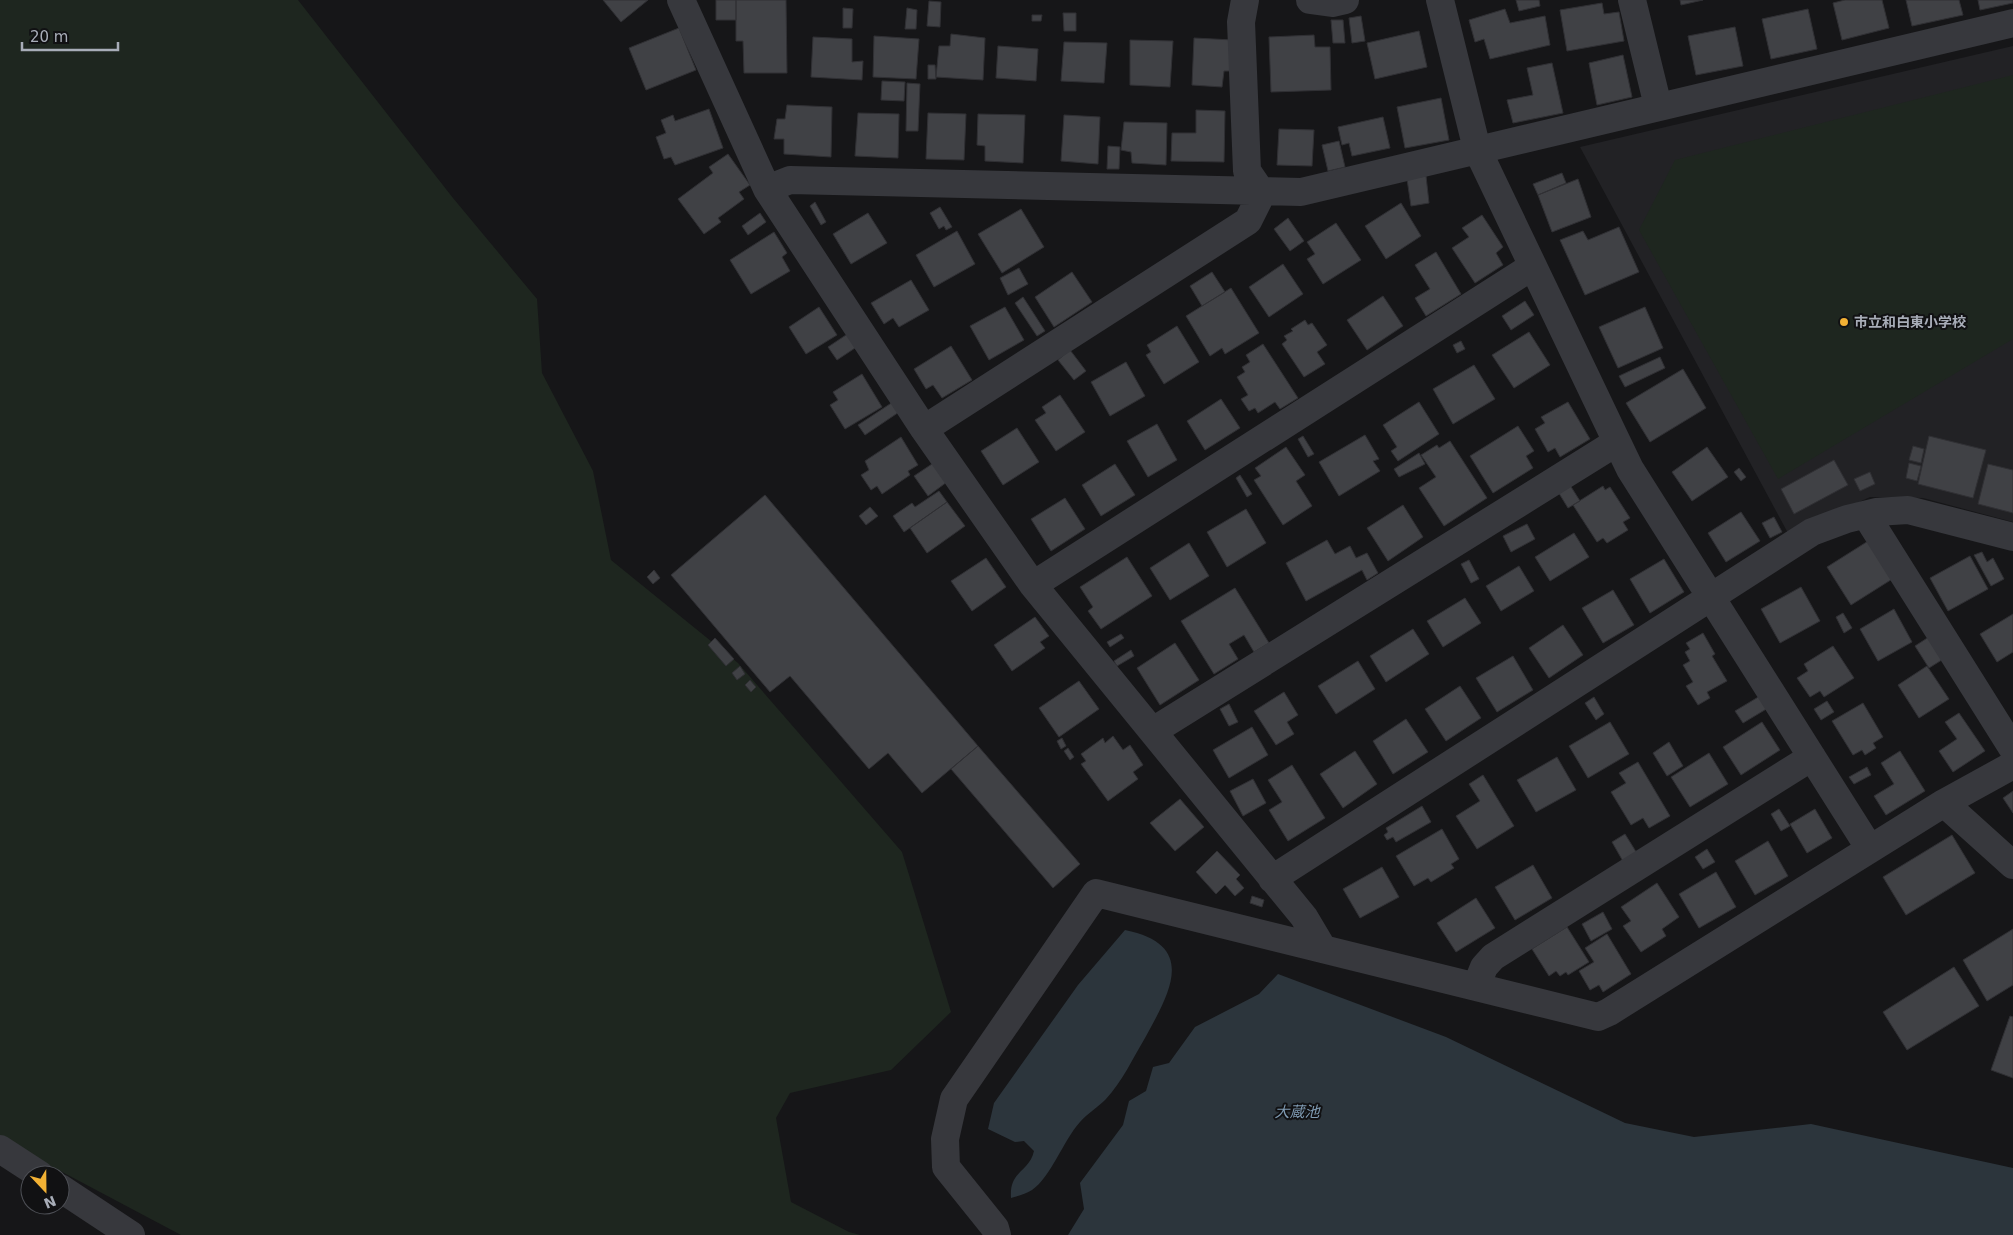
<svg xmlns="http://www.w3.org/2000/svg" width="2013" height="1235" font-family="'DejaVu Sans','Noto Sans JP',sans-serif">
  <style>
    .built { fill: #222225 }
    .green { fill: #1e261f }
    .water { fill: #2c353c }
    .building { fill: #404145; stroke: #303034 }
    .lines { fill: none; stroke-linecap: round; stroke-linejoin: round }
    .minor { stroke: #37383d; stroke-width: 28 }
    .poi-dot { fill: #f2b134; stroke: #111113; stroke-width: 2 }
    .labels { text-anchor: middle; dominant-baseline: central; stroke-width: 4; stroke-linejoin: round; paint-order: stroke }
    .poi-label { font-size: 14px; font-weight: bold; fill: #a8adb8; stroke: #111113; text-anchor: start }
    .water-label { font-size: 15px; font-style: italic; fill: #7f9bb3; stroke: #111113 }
  </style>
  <rect width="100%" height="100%" fill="#161618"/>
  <!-- built -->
  <path class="built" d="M2013 46V522L1923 498 1870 497 1789 535 1580 147Z"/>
  <!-- green -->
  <path class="green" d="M0 0H298L453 198 537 299 542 373 593 471 611 560 738 663 902 852 951 1012 891 1070 790 1093 776 1118 791 1202 849 1232 860 1235H181L0 1139Z
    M2013 75V339L1778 479 1639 230 1675 160Z"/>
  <!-- water -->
  <path class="water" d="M1125 930C1199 945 1169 994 1145 1038 1133 1058 1122 1082 1106 1099 1098 1107 1088 1113 1080 1122 1063 1141 1051 1177 1032 1190 1026 1194 1018 1196 1011 1198 1009 1170 1029 1173 1034 1151L1024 1141 1015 1142 988 1129 994 1103 1078 985Z
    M1278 974 1446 1037 1625 1123 1694 1137 1811 1124 2013 1168V1235H1068L1084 1209 1080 1183 1123 1125 1129 1101 1146 1091 1153 1067 1169 1063 1195 1027 1259 994Z"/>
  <!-- building -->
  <path class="building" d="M603 0H648L621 22Z
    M716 0H736V20H716Z
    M736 0H786L787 73H744L743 41H736Z
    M1516 0H1539L1540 6 1519 11Z
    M1680 0H1703L1681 5Z
    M1845 0H1882L1889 28 1842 40 1833 3Z
    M1906 0H1959L1963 15 1912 26Z
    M1978 0H2013V3L1980 10Z
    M929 1 941 2 940 27 927 26Z
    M1602 3 1604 14 1619 12 1624 41 1567 51 1560 10Z
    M843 8 853 9 852 28H843Z
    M907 8 917 10 916 29H905Z
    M1505 9 1510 23 1545 16 1550 45 1490 59 1484 39 1475 42 1469 20Z
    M1808 9 1817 49 1771 59 1762 19Z
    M1063 13H1076V31H1064Z
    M1032 15H1042L1041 21H1032Z
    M1361 16 1365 41 1352 43 1349 18Z
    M1331 20H1343L1345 43H1333Z
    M1735 27 1743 66 1696 75 1688 36Z
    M679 28 696 70 646 90 629 48Z
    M1419 31 1427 67 1375 79 1367 43Z
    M951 34 985 38 983 80 936 77 939 46H950Z
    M1314 35 1315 47H1330L1331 90 1271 92 1269 37Z
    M874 36 919 39 916 79 873 77Z
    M813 37 852 39V62L863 61 862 80 811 77Z
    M1194 38 1233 40 1232 71H1224L1222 87 1192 85Z
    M1130 40 1173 41 1170 87 1130 85Z
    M1064 42 1107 43 1104 83 1061 81Z
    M998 46 1038 49 1036 81 996 78Z
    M1623 55 1632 97 1597 105 1589 63Z
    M1552 63 1563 113 1513 123 1507 100 1533 95 1527 68Z
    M928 65H935L936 79H928Z
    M882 81 905 82 904 101 881 100Z
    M907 83 920 84 918 131H906Z
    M1441 98 1449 140 1405 148 1397 107Z
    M787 105 832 107 831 157 784 154V139H774L777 119H785Z
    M709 109 723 148 675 165 671 157 664 159 656 137 666 133 661 120 673 115 675 121Z
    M1196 110 1225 111 1224 162 1171 161 1172 133H1196Z
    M858 113 899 114 898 158 855 156Z
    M928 113 966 114 964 160 926 159Z
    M978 114 1025 115 1023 163 985 161V146L977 145Z
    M1064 115 1100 117 1098 164 1061 161Z
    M1383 117 1390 148 1352 156 1349 143 1342 145 1338 127Z
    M1124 122 1167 123 1166 165 1132 163 1131 152 1121 150Z
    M1279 129 1314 130 1312 166 1277 165Z
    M1339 141 1345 167 1328 171 1322 145Z
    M1108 146 1120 147 1119 169H1107Z
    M728 154 750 185 739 192 744 199 718 218 721 222 704 234 678 199 713 173 709 167Z
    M1562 173 1566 183 1538 195 1533 184Z
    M1426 176 1429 203 1411 206 1407 179Z
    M1578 179 1591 217 1552 232 1538 195Z
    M815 202 826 222 821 225 810 206Z
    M1401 203 1421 236 1386 259 1365 226Z
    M940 207 952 227 946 230 944 226 939 229 930 213Z
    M1021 209 1044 247 1002 273 978 234Z
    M760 213 766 222 748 235 742 226Z
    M868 213 887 243 851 264 833 234Z
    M1482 215 1503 247 1496 253 1503 265 1475 283 1452 248 1469 237 1462 228Z
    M1288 218 1304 241 1290 251 1274 229Z
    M1336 223 1361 260 1323 284 1307 259 1315 254 1307 242Z
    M1619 227 1639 272 1585 295 1560 240 1583 231 1588 240Z
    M957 231 975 264 934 287 916 255Z
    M774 232 787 253 782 257 790 271 751 294 730 260Z
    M1436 252 1461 294 1426 316 1415 298 1430 289 1415 265Z
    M1283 264 1303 294 1269 317 1249 287Z
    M1019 268 1028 284 1008 295 1000 278Z
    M1072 272 1092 302 1054 327 1035 297Z
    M1212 272 1225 292 1202 306 1190 286Z
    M911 280 929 310 899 327 893 318 884 324 871 303Z
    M1231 288 1259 333 1225 354 1222 348 1210 356 1186 316Z
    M1383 296 1403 326 1367 350 1347 320Z
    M1023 297 1045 331 1037 336 1015 303Z
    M1525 301 1534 315 1511 330 1502 316Z
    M819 307 837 335 806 354 789 327Z
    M1005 307 1024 340 989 360 970 326Z
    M1645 307 1663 348 1618 368 1599 327Z
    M1305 320 1308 325 1312 323 1327 345 1317 352 1325 364 1304 377 1282 344 1287 340 1284 336 1293 331 1291 329Z
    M1177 326 1199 362 1164 384 1146 355 1151 352 1147 345Z
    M1529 332 1550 365 1514 388 1492 355Z
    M849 333 858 346 837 360 828 347Z
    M1461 341 1465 349 1457 353 1453 345Z
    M1263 344 1298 398 1280 409 1275 402 1258 413 1255 408 1249 411 1241 399 1248 395 1237 377 1245 372 1242 367 1250 362 1246 355Z
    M951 346 972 380 942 398 933 385 926 389 914 369Z
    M1070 350 1086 371 1074 380 1058 360Z
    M1660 357 1665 368 1625 387 1619 376Z
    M1126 362 1145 396 1110 416 1091 382Z
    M1474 365 1495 399 1453 424 1433 389Z
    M1683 369 1706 408 1650 442 1626 403Z
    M862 374 882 407 845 429 830 405 838 400 833 392Z
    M1060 395 1085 432 1056 451 1035 420 1046 413 1042 407Z
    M1221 399 1240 428 1205 450 1187 421Z
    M896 400 902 410 865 435 858 425Z
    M1419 402 1439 434 1398 461 1391 451 1397 447 1383 425Z
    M1568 402 1590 439 1560 457 1555 448 1548 452 1535 429 1545 423 1541 417Z
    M1157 424 1177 460 1148 477 1127 441Z
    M1518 426 1534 451 1526 456 1533 468 1493 493 1470 456Z
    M1017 428 1039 462 1003 485 981 451Z
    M1365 435 1379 459 1373 461 1380 471 1339 496 1319 462Z
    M1303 436 1314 454 1308 457 1298 439Z
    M1929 436 1986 450 1973 498 1918 484Z
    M901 437 918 465 908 471 910 475 882 494 877 486 871 490 861 475 869 470 865 461Z
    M1450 441 1487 498 1444 526 1419 488 1436 477 1421 455 1437 445 1439 448Z
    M1913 446 1924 449 1921 463 1909 460Z
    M1286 447 1305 475 1296 481 1312 506 1283 525 1254 480 1261 476 1255 468Z
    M1707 447 1728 477 1692 501 1672 472Z
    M1419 453 1425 464 1399 477 1394 469Z
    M938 460 951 479 928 496 914 476Z
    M1834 460 1848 485 1794 514 1781 489Z
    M1909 463 1921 466 1917 481 1906 478Z
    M1115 464 1135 495 1101 516 1082 485Z
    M1988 464 2013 470V513L1978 504Z
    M1739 468 1746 477 1741 481 1734 472Z
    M1870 472 1875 484 1860 491 1854 479Z
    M1240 475 1252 494 1247 497 1236 478Z
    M1568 482 1580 501 1568 508 1557 490Z
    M1603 486 1605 490 1610 487 1630 518 1623 522 1628 530 1607 543 1603 538 1597 542 1573 505Z
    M939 491 947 502 904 532 893 516 912 503 915 507Z
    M765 495 978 746 922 793 888 753 869 769 790 676 770 692 671 575Z
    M1065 498 1085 529 1051 551 1031 519Z
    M947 502 965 526 927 553 910 528Z
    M1403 505 1423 537 1388 561 1367 528Z
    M870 507 878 516 866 525 859 516Z
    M1246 509 1266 543 1227 567 1207 532Z
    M1741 512 1760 541 1726 562 1708 533Z
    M1774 517 1782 532 1770 538 1762 523Z
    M1527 524 1535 539 1511 552 1503 536Z
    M1574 533 1589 557 1550 581 1535 557Z
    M1873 538 1897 576 1851 605 1827 567Z
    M1327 540 1335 554 1350 546 1356 558 1367 553 1378 573 1367 580 1362 570 1306 601 1286 563Z
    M1189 543 1209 576 1170 600 1150 568Z
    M1982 552 1987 562 1993 558 2004 579 1991 586 1974 555Z
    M1970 556 1988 589 1948 611 1930 578Z
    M1127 557 1152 596 1101 629 1088 611 1093 607 1080 587Z
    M986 558 1006 587 972 611 951 581Z
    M1664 559 1684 592 1650 613 1630 579Z
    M1469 560 1479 579 1471 583 1461 564Z
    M1519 566 1534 591 1501 611 1486 586Z
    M654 570 660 578 653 584 647 577Z
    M1801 587 1820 621 1780 643 1761 609Z
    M1235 588 1269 643 1254 652 1244 635 1229 644 1238 659 1214 674 1181 621Z
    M1613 590 1634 625 1603 643 1582 608Z
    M1465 598 1481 623 1443 647 1427 621Z
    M1894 609 1912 642 1878 661 1860 629Z
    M1843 613 1852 628 1844 633 1836 617Z
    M2013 614V652L1997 662 1980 634Z
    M1035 617 1049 636 1040 642 1045 648 1012 671 994 645Z
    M1563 625 1583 655 1549 678 1529 648Z
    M1413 629 1429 654 1386 682 1370 656Z
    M1703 633 1715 654 1712 656 1727 681 1707 692 1710 698 1698 705 1686 686 1693 682 1683 665 1690 661 1685 652 1690 649 1686 643Z
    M1935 633 1948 656 1929 668 1915 646Z
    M1121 634 1124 638 1110 647 1107 642Z
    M715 638 734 659 726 666 708 645Z
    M1175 643 1199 680 1160 705 1137 668Z
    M1833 646 1854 678 1824 697 1820 691 1810 697 1797 678 1808 671 1804 664Z
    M1131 650 1134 656 1117 666 1114 661Z
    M1513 656 1533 690 1497 712 1476 678Z
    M1358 661 1375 689 1336 714 1318 686Z
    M740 666 745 674 737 680 732 673Z
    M1927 666 1949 699 1919 718 1898 685Z
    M750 680 756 687 751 692 745 685Z
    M1079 681 1099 709 1059 737 1039 708Z
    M1460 686 1481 718 1446 741 1425 709Z
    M1284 692 1298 715 1287 722 1294 734 1276 745 1254 711Z
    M1760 696 1768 708 1743 723 1735 711Z
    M1594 697 1604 714 1596 720 1585 703Z
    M1827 701 1834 712 1821 720 1814 709Z
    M1863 703 1883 737 1873 743 1876 748 1865 755 1862 750 1853 755 1832 721Z
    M1229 704 1238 722 1229 726 1220 709Z
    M1959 713 1985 751 1953 772 1939 751 1957 739 1945 722Z
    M1406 719 1428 752 1393 774 1373 741Z
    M1610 722 1629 754 1588 778 1569 746Z
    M1762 722 1780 750 1741 775 1723 747Z
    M1252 727 1268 755 1229 778 1213 750Z
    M1113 736 1123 750 1130 745 1143 765 1133 772 1138 779 1108 801 1081 764 1086 761 1081 754 1103 738 1105 743Z
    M1062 738 1066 746 1061 749 1057 741Z
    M1669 742 1683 766 1667 776 1653 753Z
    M978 746 1080 864 1053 888 951 769Z
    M1068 748 1074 757 1070 760 1064 751Z
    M1355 751 1377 784 1343 808 1320 774Z
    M1900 751 1925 791 1886 815 1874 796 1894 784 1881 763Z
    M1709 753 1728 784 1690 807 1671 777Z
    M1557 757 1576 790 1536 812 1517 780Z
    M1638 762 1670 816 1649 828 1643 818 1631 825 1611 792 1626 783 1619 773Z
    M1292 765 1325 818 1288 841 1269 810 1282 802 1268 780Z
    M1867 767 1871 775 1854 784 1849 777Z
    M1483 775 1514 826 1477 849 1456 816 1480 801 1469 784Z
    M1253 779 1266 803 1243 816 1230 791Z
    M2013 791V813L2003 798Z
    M1180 799 1204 827 1175 851 1150 823Z
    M1422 806 1431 822 1396 842 1393 837 1387 840 1384 835 1388 832 1386 828Z
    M1779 809 1790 826 1781 831 1771 814Z
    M1815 809 1832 838 1807 853 1790 824Z
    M1442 829 1459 859 1451 864 1454 868 1431 882 1428 878 1414 886 1396 856Z
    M1625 834 1638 855 1624 863 1612 842Z
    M1952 835 1975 873 1906 915 1883 877Z
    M1768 841 1788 876 1755 895 1735 861Z
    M1707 849 1715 862 1703 869 1695 857Z
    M1217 851 1240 875 1236 879 1244 888 1235 896 1225 885 1216 894 1196 872Z
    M1533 865 1552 898 1515 920 1495 887Z
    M1382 867 1399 897 1360 918 1343 889Z
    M1716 872 1736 907 1699 928 1679 894Z
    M1657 883 1679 917 1662 929 1666 936 1641 952 1623 926 1631 921 1621 907Z
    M1252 896 1264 900 1262 907 1250 903Z
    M1476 898 1495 928 1456 952 1437 923Z
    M1603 912 1612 929 1591 941 1582 924Z
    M1567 927 1589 962 1568 975 1566 972 1560 976 1556 971 1549 976 1532 949Z
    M2013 929V985L1987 1001 1963 960Z
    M1607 934 1631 974 1603 992 1599 985 1590 990 1579 971 1594 962 1585 948Z
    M1954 967 1979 1006 1907 1050 1883 1012Z
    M2010 1016 2013 1017V1078L1991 1070Z"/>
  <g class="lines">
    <!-- minor -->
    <path class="minor" d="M681 0 767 189 924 429 1033 585 1304 917 1323 949
      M1310 0 1332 3 1345 0
      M1440 0 1477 149 1617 442 1630 469 1870 849
      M1632 0 1658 106
      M767 189 790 180 1301 192 2013 23
      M924 429 1248 221 1262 193 1247 171 1241 22 1245 0
      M1866 515 2013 749
      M1033 585 1533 266
      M1153 731 1617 442
      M1944 803 2013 865
      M1272 879 1812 532 1847 519 1876 512 1908 510 2013 537
      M1476 987 1484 967 1493 957 1812 757
      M0 1149 40 1175
      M60 1188 131 1235
      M997 1235 995 1228 946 1167 945 1139 954 1099 1096 893 1598 1017 1609 1012 1944 803 2013 765"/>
  </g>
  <!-- markers -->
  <circle class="poi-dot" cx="1844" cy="322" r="5"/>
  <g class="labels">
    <!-- poi labels -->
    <g class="poi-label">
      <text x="1854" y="322">市立和白東小学校</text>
    </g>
    <!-- water labels -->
    <g class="water-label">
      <text x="1297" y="1112">大蔵池</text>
    </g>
  </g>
  <!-- north arrow -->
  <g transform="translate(45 1190) rotate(158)"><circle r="24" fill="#111113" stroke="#4d4f55"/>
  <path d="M0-4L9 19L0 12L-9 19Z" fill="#f2b134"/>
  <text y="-8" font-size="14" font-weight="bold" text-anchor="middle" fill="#a8adb8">N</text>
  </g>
  <!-- scale -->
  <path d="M22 42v8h96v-8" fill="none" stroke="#a8adb8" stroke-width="2.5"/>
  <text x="30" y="42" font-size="15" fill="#a8adb8" stroke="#111113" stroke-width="4" paint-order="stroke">20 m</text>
</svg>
